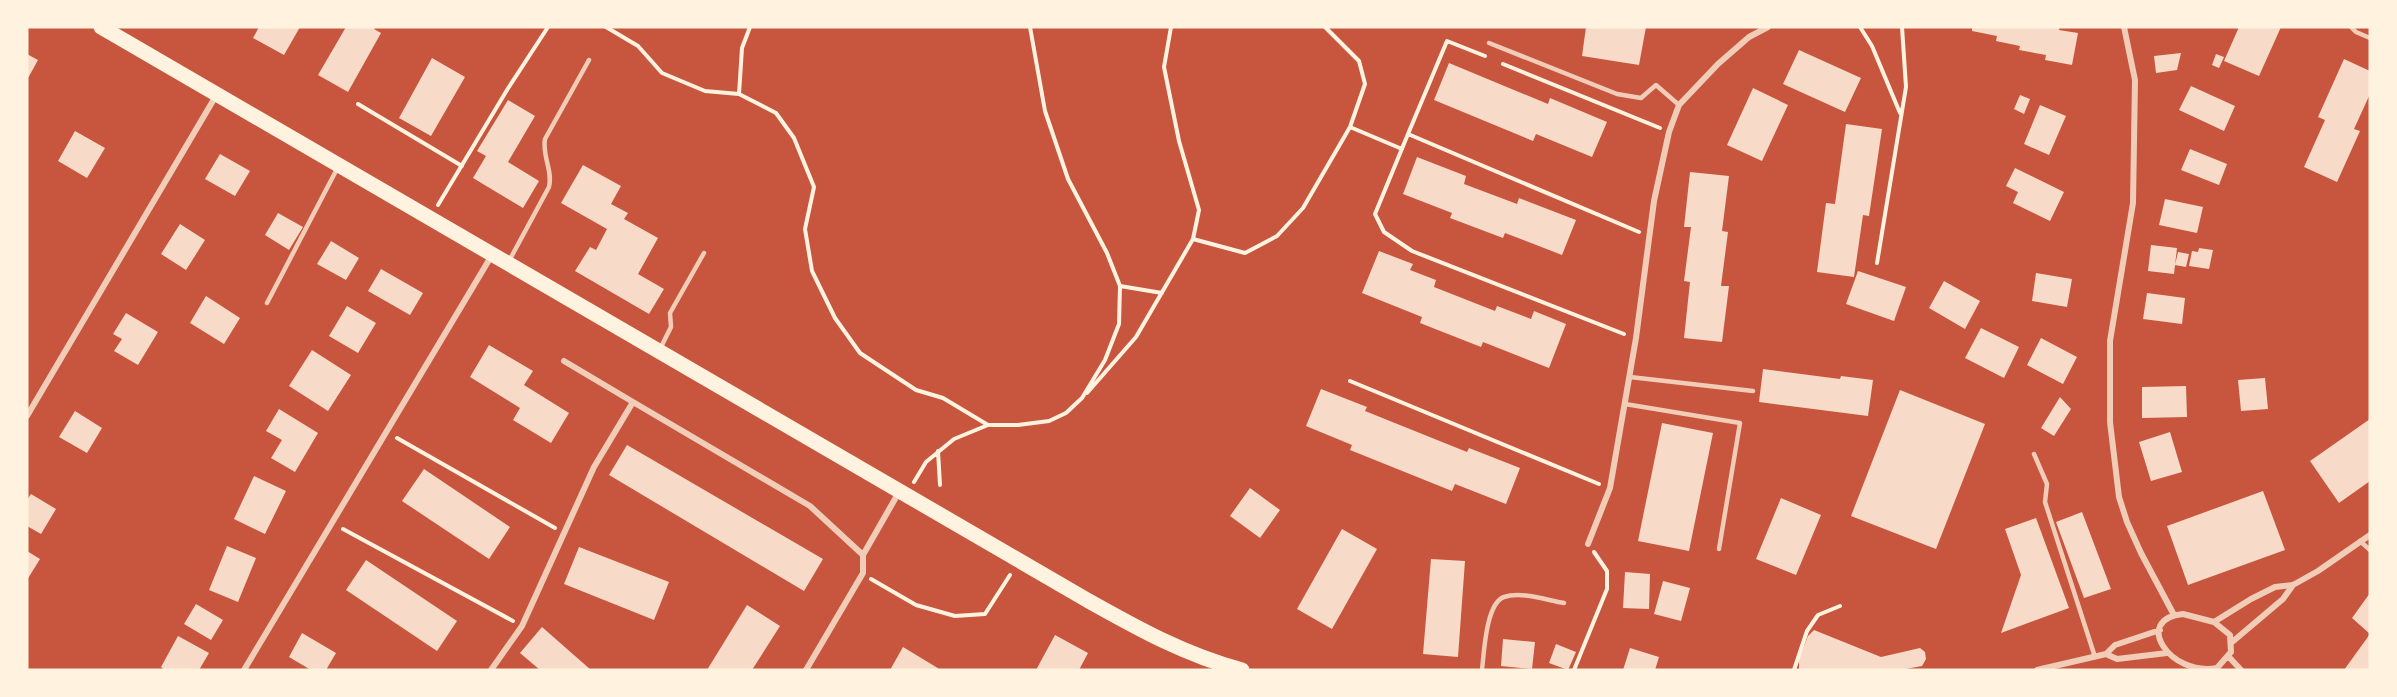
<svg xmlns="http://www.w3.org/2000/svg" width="2397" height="697" font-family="'PT Sans Narrow',sans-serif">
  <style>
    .building { fill: #f7dbc8 }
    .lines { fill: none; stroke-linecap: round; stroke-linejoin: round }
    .path { stroke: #fff3e0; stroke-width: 4 }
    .service { stroke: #f1ccb7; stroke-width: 4.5 }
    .minor { stroke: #f1ccb7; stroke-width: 6 }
    .primary { stroke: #fff3e0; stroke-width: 15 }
  </style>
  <rect width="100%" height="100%" fill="#c8553d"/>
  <!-- building -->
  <path class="building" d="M259 27H300L284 55 253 38Z
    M346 27H375L374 29 381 33 348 92 318 75Z
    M1586 27H1646L1639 65 1582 56Z
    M1972 27H2060L2059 30 2078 33 2072 65 2045 60 2046 55 2019 50 2020 46 1996 41 1997 36 1972 31Z
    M2239 27H2281L2259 76 2224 61Z
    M1799 50 1861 78 1845 112 1783 84Z
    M2181 53 2177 70 2156 73 2154 56Z
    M27 54 38 60 27 80Z
    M2216 54 2224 57 2219 68 2212 65Z
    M432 58 465 77 431 136 399 118Z
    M2344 59 2370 71V94L2354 129 2360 131 2337 182 2304 167 2325 120 2318 117Z
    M1449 63 1548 104 1550 98 1607 122 1592 157 1536 134 1533 141 1434 100Z
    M2191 86 2235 106 2224 131 2179 110Z
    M1753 88 1788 105 1762 161 1727 145Z
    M2020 95 2030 99 2024 114 2014 109Z
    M508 100 535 116 508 162 539 181 523 208 473 178 486 156 477 151Z
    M2040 105 2066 116 2049 155 2024 144Z
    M1846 124 1882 129 1869 216 1863 215 1854 277 1817 272 1826 203 1835 204Z
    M75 131 105 148 87 178 58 161Z
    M2190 149 2227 164 2219 185 2181 170Z
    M220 154 250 171 235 196 205 179Z
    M1417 157 1466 176 1464 184 1517 204 1519 198 1576 220 1562 255 1505 233 1503 238 1450 218 1452 213 1403 194Z
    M583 165 621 186 611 204 628 213 624 219 658 238 638 274 664 289 649 314 575 271 590 247 596 250 607 229 561 203Z
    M2015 168 2064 192 2050 221 2013 203 2018 192 2006 186Z
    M1690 172 1729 176 1722 231 1728 232 1721 286H1729L1722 342 1684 338 1690 282 1684 281 1691 227H1684Z
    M2165 199 2203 207 2197 233 2159 225Z
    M278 213 303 227 289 250 265 235Z
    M180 224 205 240 186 270 161 254Z
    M331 241 359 258 346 280 317 264Z
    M2151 245 2177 248 2174 274 2148 271Z
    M2199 248 2213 250 2209 269 2189 266 2192 251 2198 252Z
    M1379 251 1413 264 1410 270 1436 280 1434 287 1495 311 1497 306 1531 319 1534 311 1566 324 1549 368 1483 342 1481 347 1420 323 1422 317 1362 293Z
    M2178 252 2189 254 2186 267 2175 265Z
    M381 269 423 293 410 315 368 291Z
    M1858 271 1906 287 1894 321 1846 304Z
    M2036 273 2072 279 2067 307 2032 301Z
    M1944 281 1980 301 1965 329 1929 308Z
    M2147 293 2185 298 2182 324 2143 319Z
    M206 296 240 318 224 344 190 323Z
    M347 306 376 323 358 353 329 336Z
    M126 313 158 332 138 365 114 351 122 339 113 334Z
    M1981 328 2019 347 2004 378 1965 358Z
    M2041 338 2077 357 2063 384 2027 365Z
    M489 345 533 371 524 385 569 413 551 443 513 420 520 408 470 377Z
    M312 350 351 375 328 411 289 386Z
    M1763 369 1840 379 1841 376 1873 380 1868 416 1759 402Z
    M2265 378 2268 409 2241 411 2238 380Z
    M2186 386 2187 417 2142 418V387Z
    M1321 389 1367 407 1365 411 1467 452 1469 448 1520 468 1506 504 1455 484 1452 491 1350 450 1352 445 1306 426Z
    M1900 390 1985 424 1936 549 1851 516Z
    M2060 397 2071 409 2054 436 2041 428Z
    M279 409 318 433 295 472 271 458 282 440 266 431Z
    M75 411 102 428 87 453 59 437Z
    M2370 419V481L2339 503 2310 461Z
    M1662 423 1713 433 1689 551 1638 541Z
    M2170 432 2182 472 2151 481 2139 442Z
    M627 445 823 559 804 591 609 475Z
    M424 469 510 527 489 559 402 501Z
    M254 476 286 491 265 534 234 519Z
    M1250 488 1280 510 1260 538 1230 516Z
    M2263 491 2285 550 2188 585 2167 526Z
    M31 494 56 509 41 534 27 526V500Z
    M1781 498 1821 515 1796 575 1756 559Z
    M2082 512 2111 589 2084 598 2056 522Z
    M2036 518 2069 608 2001 633 2021 575 2005 529Z
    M1342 529 1377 549 1332 629 1297 609Z
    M227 546 256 558 238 602 209 590Z
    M579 547 669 582 654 620 564 584Z
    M27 551 40 559 27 580Z
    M1431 559 1465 561 1458 657 1423 654Z
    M366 560 457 621 437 651 346 590Z
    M1625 572 1650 574 1649 609 1623 608Z
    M1663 581 1690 588 1681 621 1654 614Z
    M2370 593V634L2352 618Z
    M196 604 223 620 211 640 184 624Z
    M747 605 780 626 752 670H707Z
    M542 627 591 670H540L520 653Z
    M1814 630 1881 657 1920 648 1925 652 1926 659 1922 666 1900 670H1799V659L1808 636Z
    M302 633 336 653 326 670H311L289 657Z
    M2370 634V670H2344Z
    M1055 635 1088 653 1079 670H1036Z
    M178 636 209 653 199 670H165L161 667Z
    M1503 639 1535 642 1532 669 1501 666Z
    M1556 644 1576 652 1568 670 1549 663Z
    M903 647 941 670H890Z
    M1630 648 1659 657 1655 670H1623Z"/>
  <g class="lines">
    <!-- path -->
    <path class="path" d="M606 27 638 46 662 73 705 91 739 94 776 113 794 138 814 187 805 229 812 271 835 318 860 353 916 390 943 398 988 425
      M1860 27 1872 46 1900 113
      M1503 64 1660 128
      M739 94 742 48 750 27
      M358 104 462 166
      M1350 127 1402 149
      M1408 134 1447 41 1485 56
      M438 205 507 90 548 27
      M1193 239 1245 253 1277 236 1303 208 1350 127 1365 84 1359 61 1325 27
      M1877 263 1906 87 1902 27
      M1120 286 1162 293
      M1624 334 1412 251 1384 232 1375 214 1408 134 1639 232
      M1350 381 1599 484
      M1087 393 1136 337 1193 239 1199 210 1179 141 1164 67 1171 27
      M397 438 555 528
      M938 451 940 485
      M914 482 926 462 954 439 988 425H1018L1049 421 1066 413 1082 398 1105 360 1119 324 1120 286 1107 253 1068 179 1045 111 1030 27
      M343 529 513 621
      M871 579 916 605 955 616 985 614 1010 575
      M1574 670 1607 589V571L1594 552
      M1794 670 1807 631 1818 615 1840 606"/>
    <!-- service -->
    <path class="service" d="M2351 27 2356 32 2370 38
      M1489 43 1617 94 1641 98 1656 85 1679 105
      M509 261 549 187C553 170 542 157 545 139L589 60
      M267 303 338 167
      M660 349 671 327 670 313 704 253
      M1630 377 1753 391
      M1625 404 1740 423 1719 549
      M2034 454 2047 484 2045 502 2095 657
      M2360 541 2370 550
      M1482 670C1484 653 1486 603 1504 597 1521 591 1546 600 1564 603"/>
    <!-- minor -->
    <path class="minor" d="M2124 27 2135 80 2133 203 2110 341V422L2119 497 2127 522 2141 553 2174 615
      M564 361 633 402
      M27 416 217 94
      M1588 544 1610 488 1636 338 1654 201 1669 132 1679 105 1718 64 1749 37 1768 27
      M2183 614 2214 622 2230 635 2231 652 2217 668C2170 677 2132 619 2183 614Z
      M2214 622 2251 599 2275 587 2293 585 2318 571 2370 535
      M2231 643 2283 599 2293 585
      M2106 654 2117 659 2167 653
      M2229 657 2241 670
      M244 670 492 255
      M491 670 522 626 594 467 633 402 810 506 863 555
      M806 670 863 573V555L899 492
      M2037 670 2106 654 2115 645 2160 630"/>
    <!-- primary -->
    <path class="primary" d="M101 27 1087 600C1137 628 1185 655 1242 670"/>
  </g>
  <!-- border -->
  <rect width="2397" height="697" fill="none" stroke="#fff3e0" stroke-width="57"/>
</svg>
